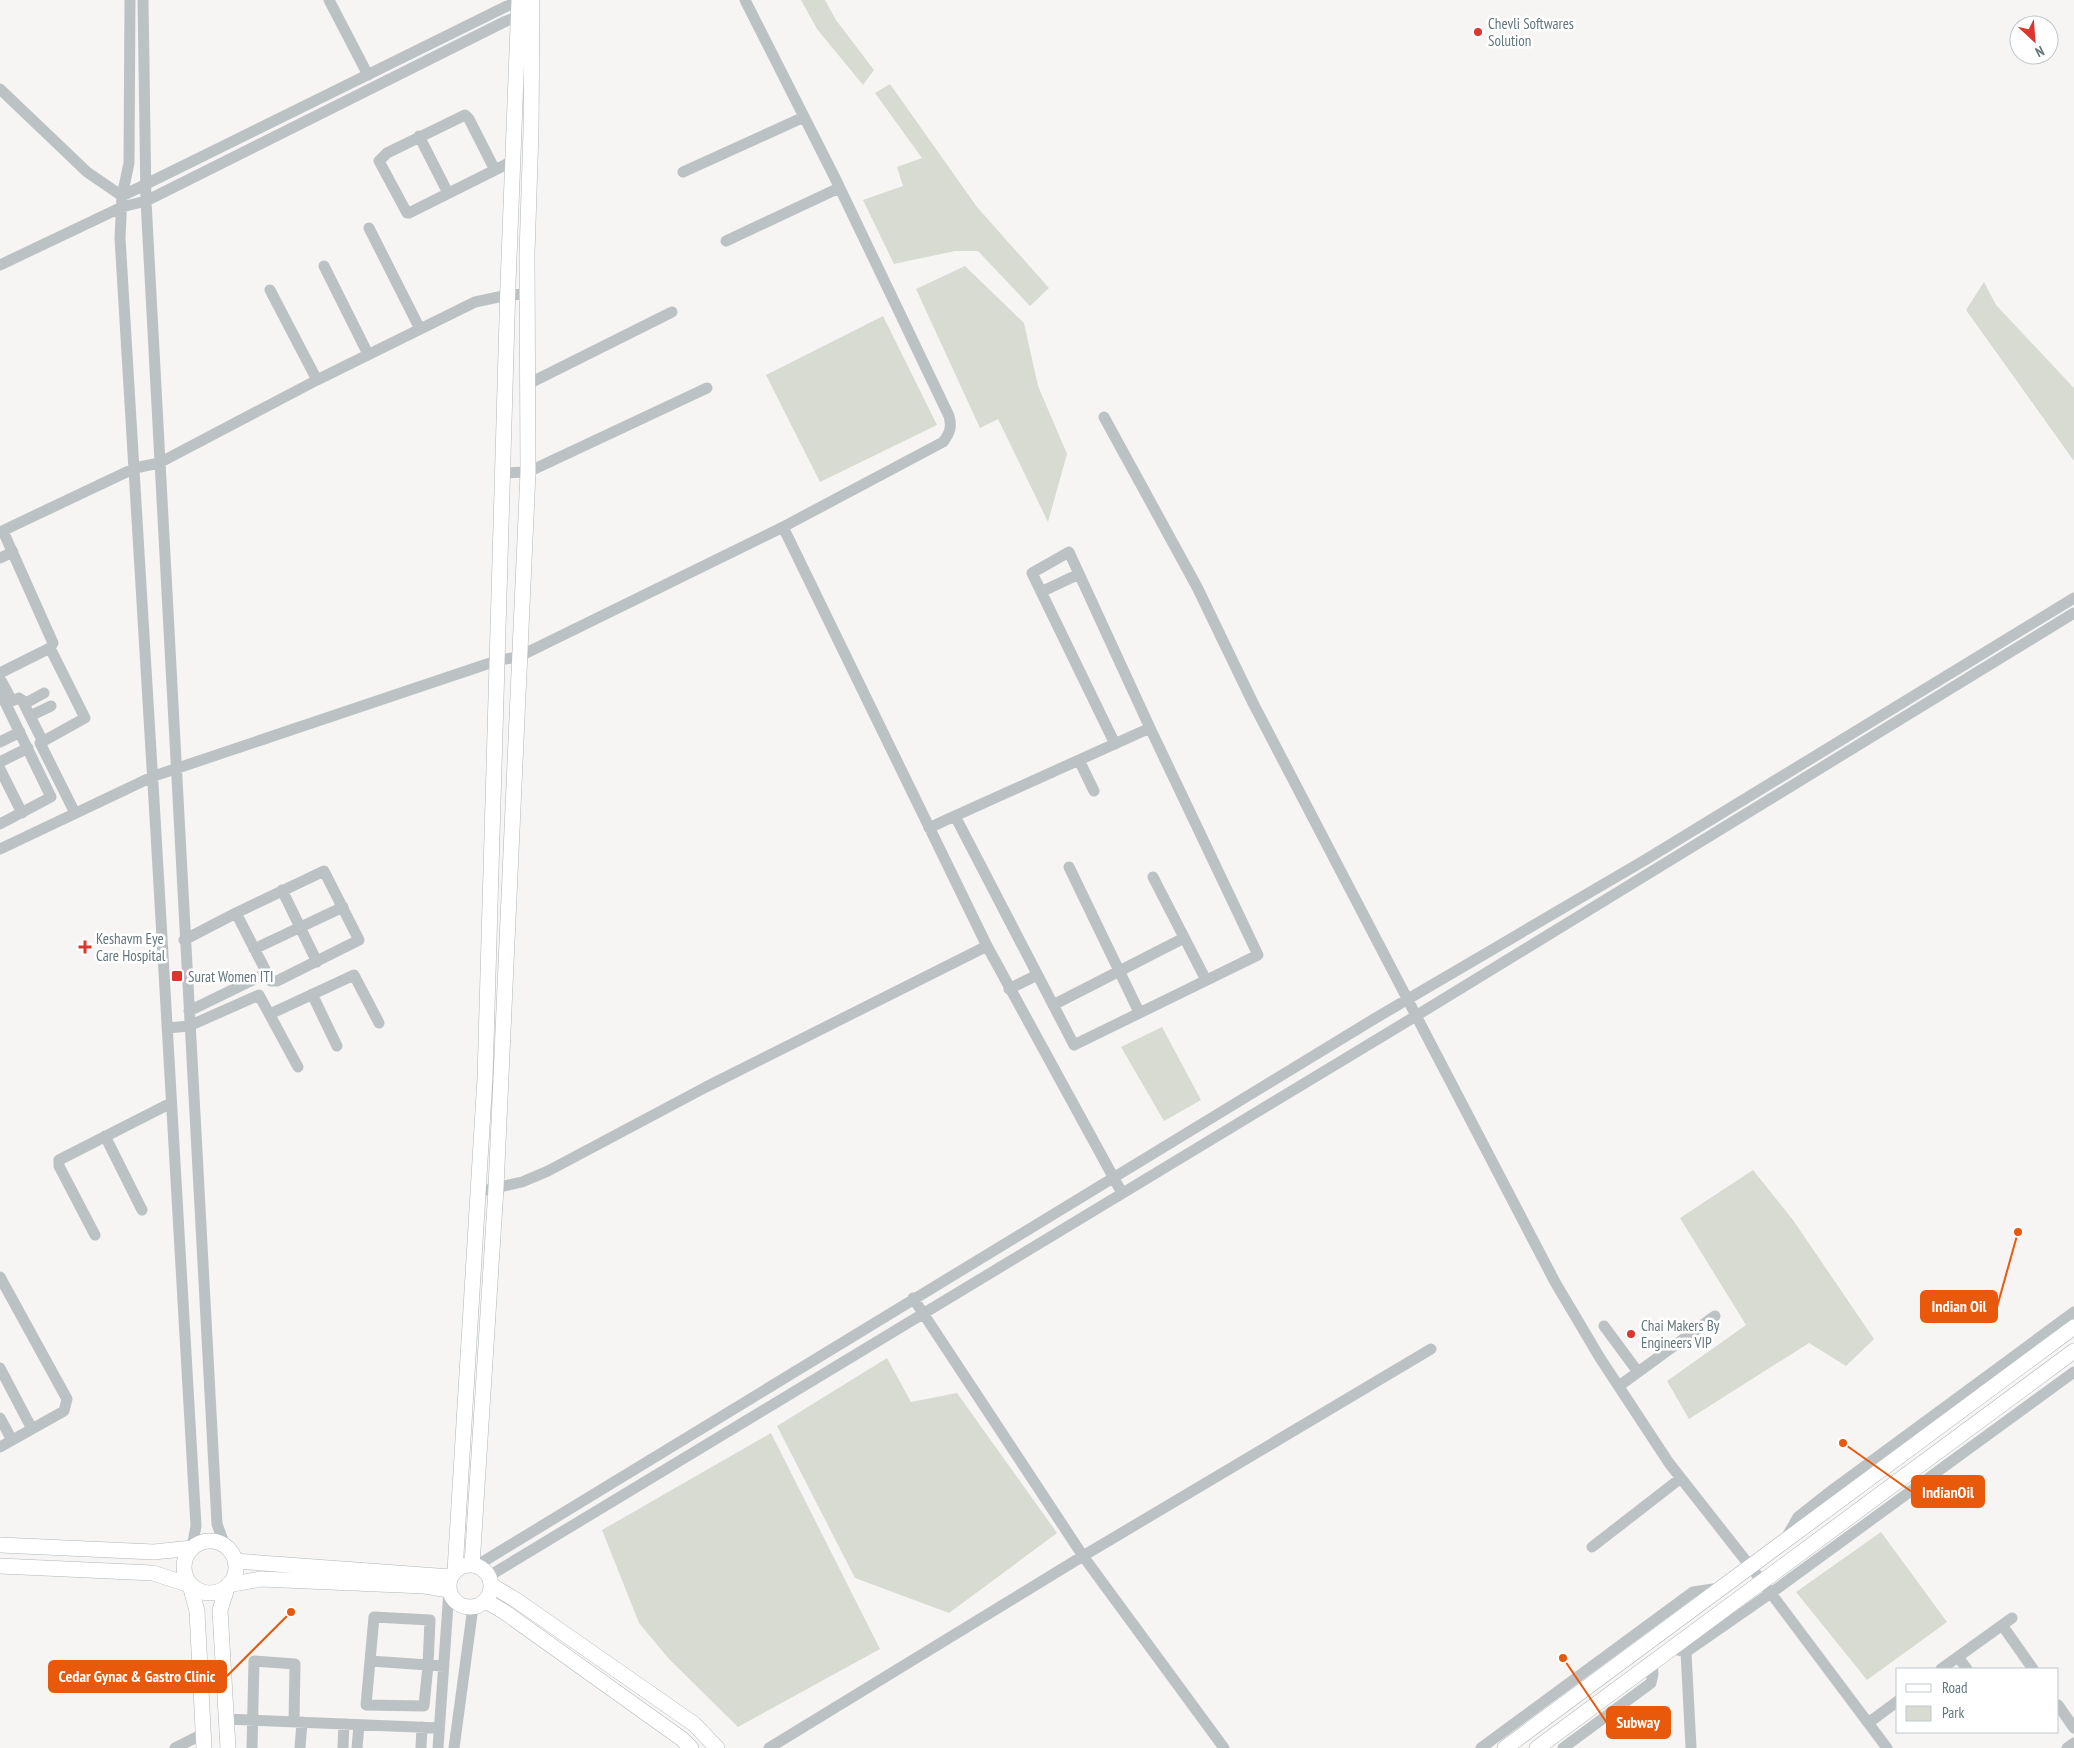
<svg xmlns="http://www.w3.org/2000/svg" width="2074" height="1748" font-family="'PT Sans Narrow',sans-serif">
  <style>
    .green { fill: #d7dbd2 }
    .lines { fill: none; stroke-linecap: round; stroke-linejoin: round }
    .major-casing { stroke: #b0b6b9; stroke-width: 16 }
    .minor { stroke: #bcc2c4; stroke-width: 11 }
    .major { stroke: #fff; stroke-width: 15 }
    .poi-dot { fill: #da372f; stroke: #fff; stroke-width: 2 }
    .labels { text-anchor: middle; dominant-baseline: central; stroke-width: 5; stroke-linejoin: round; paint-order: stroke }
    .poi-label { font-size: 15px; fill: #62767c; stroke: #fff; text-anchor: start }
    .leader { fill: none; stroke: #e8590c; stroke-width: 2 }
    .callout-dot { fill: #e8590c; stroke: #fff; stroke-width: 2 }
    .callout { fill: #e8590c; stroke: #e8590c; stroke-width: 2 }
    .callout-label { font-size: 16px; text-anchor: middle; font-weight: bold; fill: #fff }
  </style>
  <rect width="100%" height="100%" fill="#f6f5f3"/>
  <!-- green -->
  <path class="green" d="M801 0H825L836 20 874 70 863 85 817 29Z
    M890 84 977 207 1049 288 1030 306 978 251H955L894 264 863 200 903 186 897 167 922 158 875 93Z
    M965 266 1024 323 1038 386 1067 454 1048 522 998 419 980 428 916 289Z
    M1984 282 1996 305 2074 388V461L1966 310Z
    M883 316 937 425 820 482 766 375Z
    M1162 1027 1201 1100 1164 1121 1121 1047Z
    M1753 1170 1793 1220 1874 1339 1846 1366 1809 1343 1689 1419 1667 1381 1746 1325 1680 1218Z
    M887 1358 911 1402 957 1393 1057 1533 949 1613 855 1578 777 1426Z
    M771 1433 880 1649 738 1727 669 1659 639 1623 602 1530Z
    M1881 1532 1947 1622 1867 1680 1796 1592Z"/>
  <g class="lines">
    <!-- major casing -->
    <g class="major-casing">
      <path id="major" d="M184 1567a26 26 0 1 1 52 0a26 26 0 1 1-52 0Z
        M0 1545 154 1552 192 1548
        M235 1561 451 1577
        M449 1586a21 21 0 1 1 42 0a21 21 0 1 1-42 0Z
        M472 1565 496 1188 528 472 527 254 531 131 532 0
        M0 1566 153 1573 190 1585 197 1611 204 1748
        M455 1571 485 1078 508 284 519 0
        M491 1585 516 1600 694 1724 717 1748
        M486 1601 503 1611 682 1739 691 1748
        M228 1748 220 1610 228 1585 261 1579 424 1586 449 1590
        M1505 1748 2074 1327
        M1537 1748 2074 1351"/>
    </g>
    <!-- minor -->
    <path class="minor" d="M130 0 129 163 122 196 120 238C148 667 170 1097 196 1526L192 1548
      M143 0 146 201 217 1524 225 1546
      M329 0 368 75
      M0 89 87 172 122 196
      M419 136 448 193
      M495 170 469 119 465 115 387 153 379 161 407 213H409L501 167 512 161
      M683 172 804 117
      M122 196 507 6 525 1
      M369 228 420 329
      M726 241 839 188
      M0 265 122 207 146 201 504 22 525 14
      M324 266 368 354
      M270 290 317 380
      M528 384 672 312
      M1104 417 1197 587 1253 703 1555 1282 1600 1358 1669 1463 1761 1580 1887 1748
      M504 473 528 472 707 388
      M783 527 987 946 1122 1193
      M0 532 135 468 159 463 317 380 475 302 508 295 527 294
      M0 558 13 552
      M1041 592 1079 574
      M50 648 85 718 40 743 75 813
      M0 673 50 648 53 643 3 531
      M2 682 12 701 19 698 22 700 42 740
      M0 692 51 797 0 824
      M24 704 44 693
      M30 716 51 706
      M0 742 20 732
      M1115 744 1032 573 1069 552 1150 728
      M1079 760 1094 791
      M0 762 28 748
      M0 769 22 813
      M929 828 946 820 1150 728 1258 955 1074 1045 955 816
      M0 849 154 776 499 660 518 657 783 527 943 442C950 433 952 427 949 416L835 178 745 0
      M1069 867 1139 1012
      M324 871 359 940 277 981H271L236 913Z
      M1153 877 1206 980
      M282 890 317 962
      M184 940 236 913
      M254 949 343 907
      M1009 989 1037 975
      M312 994 337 1046
      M1053 1005 1184 938
      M189 1011 267 973
      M270 1014 354 975 379 1023
      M168 1028 189 1026 259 995 298 1067
      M105 1136 142 1210
      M478 1192 522 1182 548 1171 706 1087 987 946
      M95 1235 59 1166V1160L171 1103
      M0 1277 67 1399 64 1411 0 1447
      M913 1298 1083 1556 1224 1748
      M1604 1326 1638 1372
      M0 1368 32 1429
      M1619 1386 1715 1316
      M0 1418 12 1440
      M1786 1538 1798 1517 1827 1494 2074 1312
      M1592 1547 1681 1478
      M476 1566 1374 1019 1645 860 2074 598
      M489 1576 1401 1025 2074 613
      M2002 1625 2033 1669
      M1669 1648 1686 1652 1771 1593 2074 1372
      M1686 1652 1691 1748
      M1958 1657 1967 1669
      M370 1661 428 1665 430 1620 374 1617 366 1705 424 1706 428 1665 444 1666
      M1941 1669 2012 1618
      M2058 1705 2074 1728
      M226 1719 439 1728
      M1868 1723 1898 1701
      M175 1748 203 1734
      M252 1748 254 1661 295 1664 294 1722
      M300 1748 302 1722
      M343 1748 344 1724
      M357 1748 359 1725
      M421 1748 422 1727
      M438 1748 449 1590
      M454 1748 473 1607
      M769 1748 1083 1556 1431 1349
      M1481 1748 1693 1592 1720 1588
      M1563 1748 1651 1683 1653 1674 1652 1662
      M2067 1748 2074 1743"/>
    <!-- major -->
    <use href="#major" class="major"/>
  </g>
  <!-- markers -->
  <g class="poi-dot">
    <circle cx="1478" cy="32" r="5"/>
    <path d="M82.5 939.5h5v5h5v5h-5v5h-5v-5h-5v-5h5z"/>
    <rect x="171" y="970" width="12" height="12" rx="2.5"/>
    <circle cx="1631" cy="1334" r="5"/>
  </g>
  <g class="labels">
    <!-- poi labels -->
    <g class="poi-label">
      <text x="1488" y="23">Chevli Softwares<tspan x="1488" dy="17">Solution</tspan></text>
      <text x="96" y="938">Keshavm Eye<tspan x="96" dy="17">Care Hospital</tspan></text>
      <text x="188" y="976">Surat Women ITI</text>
      <text x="1641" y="1325">Chai Makers By<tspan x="1641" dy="17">Engineers VIP</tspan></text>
    </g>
  </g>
  <!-- callouts -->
  <path class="leader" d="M2018 1232L1997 1307M1843 1443L1912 1492M291 1612L226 1677M1563 1658L1607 1723"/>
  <g class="callout-dot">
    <circle cx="2018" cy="1232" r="5"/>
    <circle cx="1843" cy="1443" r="5"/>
    <circle cx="291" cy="1612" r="5"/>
    <circle cx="1563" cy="1658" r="5"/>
  </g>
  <g class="callout">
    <rect x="1921" y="1291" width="76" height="31" rx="5"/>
    <rect x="1912" y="1476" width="72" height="31" rx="5"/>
    <rect x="49" y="1661" width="177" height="31" rx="5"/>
    <rect x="1607" y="1707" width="63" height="31" rx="5"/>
  </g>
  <g class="callout-label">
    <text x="1959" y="1312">Indian Oil</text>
    <text x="1948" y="1498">IndianOil</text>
    <text x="137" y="1682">Cedar Gynac &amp; Gastro Clinic</text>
    <text x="1638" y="1728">Subway</text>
  </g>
  <!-- legend -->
  <rect x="1896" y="1668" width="162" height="65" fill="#ffffff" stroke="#c0c8cb"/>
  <rect x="1906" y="1684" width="25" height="8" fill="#ffffff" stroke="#c0c8cb"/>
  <text x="1942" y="1693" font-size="15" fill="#62767c">Road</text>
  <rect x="1906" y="1706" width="25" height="15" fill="#d7dbd2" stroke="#c0c8cb"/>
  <text x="1942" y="1718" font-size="15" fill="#62767c">Park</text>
  <!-- north arrow -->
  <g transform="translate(2034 40) rotate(154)"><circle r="24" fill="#ffffff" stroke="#c0c8cb"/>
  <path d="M0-4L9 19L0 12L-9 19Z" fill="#da372f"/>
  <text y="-8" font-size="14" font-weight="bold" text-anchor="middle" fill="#62767c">N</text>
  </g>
</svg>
